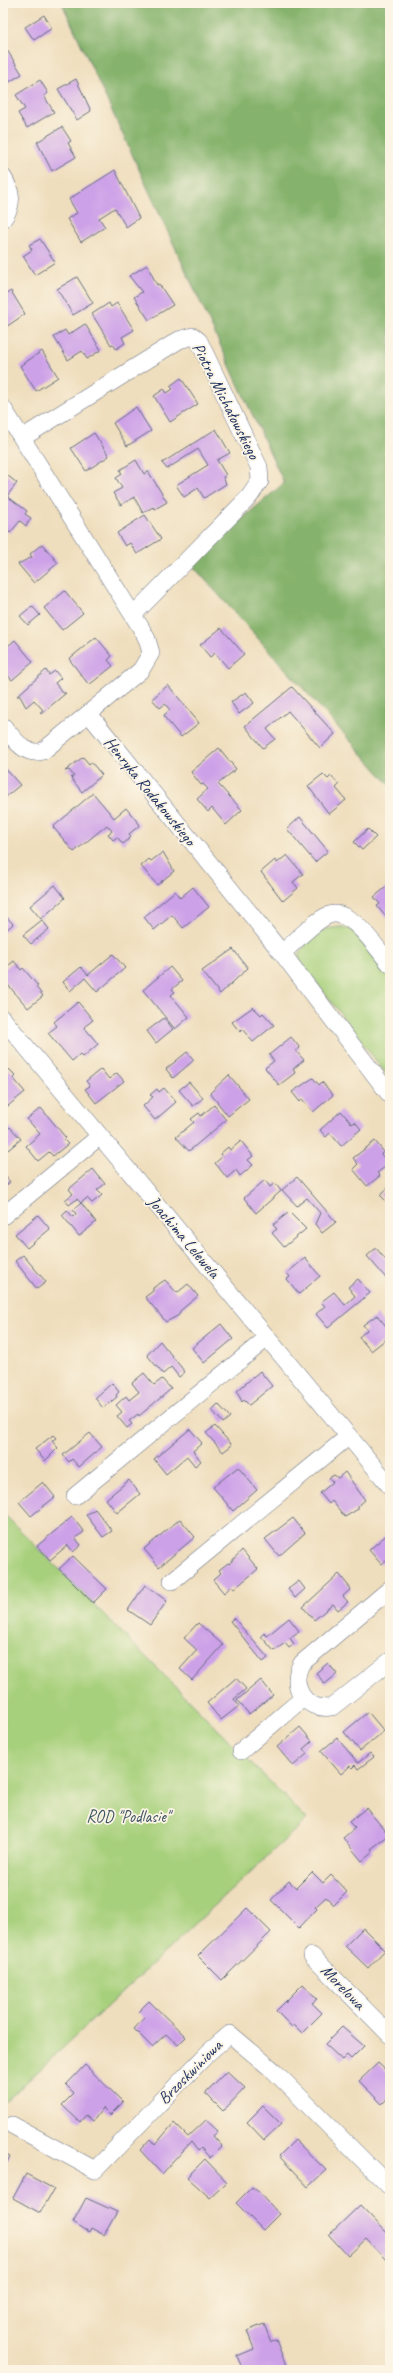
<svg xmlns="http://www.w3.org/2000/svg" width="393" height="2373" font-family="Caveat,sans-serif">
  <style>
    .green { fill: #a7d07c; stroke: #61806d }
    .forest { fill: #85b26c; stroke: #507065 }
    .building { fill: #cda1e8 }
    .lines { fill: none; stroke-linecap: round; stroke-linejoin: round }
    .street-casing { stroke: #656c7f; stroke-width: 18 }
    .street { stroke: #fff; stroke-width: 17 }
    .labels { text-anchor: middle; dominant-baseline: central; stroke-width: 3.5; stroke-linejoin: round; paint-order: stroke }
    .street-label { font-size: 17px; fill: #1b2f5e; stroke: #fcf5e5 }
    .park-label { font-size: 17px; fill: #3e5766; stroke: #fcf5e5 }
  </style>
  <rect width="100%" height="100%" fill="#fcf5e5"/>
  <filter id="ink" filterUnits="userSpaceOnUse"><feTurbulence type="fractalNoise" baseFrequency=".025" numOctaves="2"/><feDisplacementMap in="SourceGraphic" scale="8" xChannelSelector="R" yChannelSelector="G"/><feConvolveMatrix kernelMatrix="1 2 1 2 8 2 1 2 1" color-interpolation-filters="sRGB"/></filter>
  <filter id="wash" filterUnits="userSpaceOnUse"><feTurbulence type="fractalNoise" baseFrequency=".012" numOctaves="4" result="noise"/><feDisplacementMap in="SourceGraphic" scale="16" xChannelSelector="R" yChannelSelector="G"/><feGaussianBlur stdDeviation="0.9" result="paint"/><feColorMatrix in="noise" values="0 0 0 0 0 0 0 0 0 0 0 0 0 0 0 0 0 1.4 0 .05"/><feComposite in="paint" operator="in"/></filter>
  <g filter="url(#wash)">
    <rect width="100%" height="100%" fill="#efdebd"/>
    <!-- green -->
    <path class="green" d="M341 927 353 930 390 975V1079L298 958C307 938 319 928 341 927Z
      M3 1513 307 1819 3 2104Z"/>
    <!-- forest -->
    <path class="forest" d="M62 3H390V785L190 563 284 483Z"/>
    <g id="blocks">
      <!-- building -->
      <path class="building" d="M44 15 52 28 34 40 25 27Z
        M7 50 22 74 3 86V53Z
        M76 79 91 111 77 120 58 89Z
        M40 80 48 93 44 96 54 112 27 128 18 113 25 109 16 95Z
        M62 127 71 141 68 143 76 157 52 171 37 142Z
        M115 170 139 218 126 227 115 208 99 218 105 227 81 242 67 219 77 213 69 199Z
        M40 239 55 262 35 275 23 256 32 250 29 245Z
        M147 265 157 285 159 284 173 305 149 320 134 297 142 292 129 276Z
        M77 277 93 303 73 315 57 289Z
        M11 291 25 314 3 329V296Z
        M109 303 111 307 117 303 134 330 122 337 125 343 116 349 113 344 111 345 92 314Z
        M85 324 101 350 87 359 82 351 68 360 54 337 65 330 68 335Z
        M42 351 58 377 36 391 20 366Z
        M181 378 198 404 170 422 154 396 164 389 167 393 173 389 170 386Z
        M136 407 151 431 127 446 113 423Z
        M216 429 230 453 217 460 226 475 223 477 226 484 204 498 198 488 184 497 176 485 208 465 198 449 167 469 162 463Z
        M94 433 109 456 86 471 71 448Z
        M136 460 144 474 148 471 167 502 155 509 153 507 143 513 134 497 121 505 113 493 122 488 116 478 122 474 120 470Z
        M3 472 17 483 7 496 27 511 25 514 31 518 26 526 20 521 10 533 3 528Z
        M145 515 161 539 137 554 130 543 125 546 117 533Z
        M42 544 58 563 34 583 18 564 32 557 30 554Z
        M65 591 83 613 62 630 44 608Z
        M32 606 40 615 28 625 20 616Z
        M221 628 244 654 228 668 215 653 210 657 200 645Z
        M96 637 112 656 108 660 113 666 89 685 69 659Z
        M15 640 33 662 12 680 3 670V650Z
        M46 670 49 675 55 671 61 678 55 683 63 693H66L41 714 40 712 43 710 34 700 26 707 20 696H17Z
        M168 685 199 723 181 737 165 718 164 715 170 710 165 704 160 708 152 699Z
        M292 687 335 734 320 748 288 711 267 729 275 739 263 748 245 726Z
        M246 692 254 703 239 714 231 702Z
        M219 748 236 769 218 784 242 810 226 825 212 808 208 812 197 799 208 789 203 784 201 785 191 772Z
        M83 757 89 764 91 762 102 775 82 792 71 778 74 776 69 770 65 771Z
        M4 767 20 785 3 799V768Z
        M323 774 328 779 331 776 339 785 336 788 346 800 329 814 308 786Z
        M93 793 114 818 126 808 140 825 129 834 131 837 123 844 117 837 113 840 108 834 112 831 107 825 74 852 53 827Z
        M300 817 328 851 315 862 287 829Z
        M368 829 376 837 362 850 354 842Z
        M163 852 174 871 157 885 141 866 149 859 151 861Z
        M287 855 303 874 293 882 298 888 283 901 261 872 275 860 277 863Z
        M390 884V922L377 906 380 904 374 897Z
        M55 885 65 898 41 919 30 906Z
        M193 887 209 907 183 928 172 915 154 930 144 917 175 891 180 898Z
        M3 913 13 924 3 933Z
        M42 920 49 929 31 944 23 935Z
        M233 949 248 968 220 994 202 971Z
        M113 954 125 968 97 992 85 978 70 991 63 982 81 967 88 975Z
        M14 961 21 970 23 968 38 986 36 987 43 996 28 1008 3 979V970Z
        M170 967 182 981 172 989 175 992 171 995 189 1017 175 1029 143 990Z
        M78 1002 93 1020 84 1027 98 1044 83 1057 80 1054 72 1061 48 1033 57 1026 54 1022Z
        M253 1007 261 1015 263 1013 274 1025 253 1042 242 1029 240 1032 232 1022Z
        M164 1018 173 1029 156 1043 147 1031Z
        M291 1037 300 1048 296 1051 304 1060 293 1069 295 1073 279 1085 265 1068 274 1061 269 1055Z
        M187 1052 194 1060 173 1078 166 1069Z
        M9 1069 16 1076 13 1078 25 1092 3 1110V1074Z
        M101 1069 109 1079 117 1073 124 1081 96 1103 85 1089 90 1086 86 1081Z
        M229 1075 249 1099 228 1116 210 1093Z
        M313 1078 319 1085 322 1082 333 1095 313 1112 302 1099 300 1102 292 1092Z
        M189 1082 203 1098 193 1106 179 1090Z
        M164 1088 176 1102 155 1120 143 1106 153 1097 150 1095 157 1089 159 1092Z
        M214 1105 226 1120 189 1151 176 1137 194 1122 191 1119 199 1113 201 1116Z
        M41 1108 66 1138 64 1140 68 1144 53 1156 49 1152 38 1161 26 1146 40 1134 27 1119Z
        M341 1111 352 1124 355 1122 361 1129 341 1146 330 1133 326 1137 320 1130Z
        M10 1127 21 1139 8 1150 3 1144V1133Z
        M241 1141 253 1156 248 1160 253 1165 240 1176 236 1170 227 1178 215 1163 222 1157 220 1154 228 1147 230 1150Z
        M375 1141 384 1152 381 1154 389 1164 377 1173 380 1176 367 1186 353 1169 358 1164 353 1158Z
        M93 1169 105 1184 97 1190 102 1195 92 1203 87 1198 81 1203 96 1222 79 1236 62 1215 67 1210 73 1217 76 1214 73 1210 81 1203 77 1199 69 1205 65 1200 73 1194 69 1189Z
        M3 1173 10 1182 3 1188Z
        M297 1177 336 1222 322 1233 315 1224 320 1213 307 1198 297 1206 282 1190Z
        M265 1180 270 1187 275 1183 281 1191 256 1213 244 1198Z
        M390 1186V1205L380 1195Z
        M289 1212 306 1229 284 1247 272 1233 277 1229 273 1225Z
        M38 1215 50 1229 27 1248 15 1234Z
        M376 1248 390 1265V1275L386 1278 367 1256Z
        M23 1255 46 1282 37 1289 15 1261Z
        M305 1258 320 1276 299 1294 287 1279 290 1277 287 1273Z
        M358 1279 370 1293 328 1328 316 1314 325 1306 321 1302 334 1292 345 1305 355 1296 348 1287Z
        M165 1280 177 1293 188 1284 198 1296 180 1311 179 1315 166 1322 145 1297 153 1291V1288Z
        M377 1315 390 1331V1336L371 1351 359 1337 367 1330 363 1325Z
        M221 1324 233 1339 204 1363 192 1348Z
        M160 1341 185 1372 179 1377 171 1367 163 1374 147 1355Z
        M260 1371 272 1386 249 1405 244 1400 242 1402 237 1391Z
        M144 1373 154 1385 162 1379 171 1389 139 1416 138 1414 129 1421 132 1424 127 1428 117 1416 122 1412 116 1405 126 1396 129 1400 139 1392 132 1383Z
        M112 1383 119 1392 116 1395 117 1397 103 1408 95 1398Z
        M218 1404 230 1417 223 1423 212 1410Z
        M215 1426 232 1445 223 1452 206 1433Z
        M190 1429 202 1443 193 1451 201 1461 195 1466 187 1456 166 1474 154 1459Z
        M90 1433 102 1447 79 1467 72 1459 69 1462 63 1455Z
        M53 1435 56 1438 52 1441 58 1448 45 1461 35 1449Z
        M238 1467 257 1490 233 1511 213 1487Z
        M345 1472 365 1500 358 1506V1509L345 1517 332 1501 329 1504 320 1493 333 1482 329 1478 334 1475 338 1478Z
        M129 1480 140 1494 117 1513 106 1499Z
        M43 1482 55 1497 31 1516 19 1502Z
        M95 1509 112 1531 103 1537 86 1515Z
        M72 1517 84 1532 75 1538 81 1545 73 1552 68 1545 50 1560 37 1546Z
        M293 1518 305 1533 279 1556 265 1539Z
        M180 1519 195 1537 159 1567 144 1549Z
        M390 1532V1557L381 1564 369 1550Z
        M242 1550 258 1569 234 1589 232 1586 224 1593 213 1580 221 1573 219 1570 228 1563 229 1564Z
        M73 1556 107 1589 93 1603 59 1569Z
        M339 1574 351 1589 343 1596 348 1602 338 1610 333 1604 314 1620 303 1607Z
        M299 1581 305 1589 295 1598 288 1589Z
        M145 1585 167 1601 150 1625 128 1610Z
        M234 1618 268 1658 263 1662 230 1621Z
        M289 1618 299 1631 290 1638 294 1644 289 1648 285 1643 274 1651 261 1636 264 1633 267 1636Z
        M198 1623 223 1645 192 1680 180 1669 197 1650 184 1638Z
        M328 1663 337 1674 325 1684 316 1673Z
        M236 1678 246 1689 234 1699 239 1706 221 1720 207 1703Z
        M261 1680 273 1695 249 1714 237 1700Z
        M368 1712 384 1731 360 1751 344 1732Z
        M300 1727 312 1741 303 1749 307 1754 293 1766 277 1747Z
        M337 1738 358 1763 370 1753 374 1757 358 1769 355 1765 352 1768 350 1766 341 1774 321 1751Z
        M366 1808 389 1835 371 1849 373 1852 362 1861 343 1838 355 1828 349 1822Z
        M312 1872 323 1883 331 1875 347 1892 334 1905 326 1897 315 1907 317 1909 299 1928 271 1900 289 1881 296 1888Z
        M247 1908 271 1932 222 1980 198 1956Z
        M363 1928 385 1950 368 1968 345 1946Z
        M303 1984 317 1999 312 2003 322 2013 302 2033 294 2025 292 2027 276 2011Z
        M149 2001 186 2037 178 2045 166 2034 152 2047 134 2029 144 2018 138 2012Z
        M342 2027 364 2046 351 2059 347 2055 342 2060 325 2044Z
        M378 2063 390 2074V2096L382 2104 359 2081Z
        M85 2065 123 2102 110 2115 103 2108 93 2121 86 2115 80 2122 62 2105 74 2093 66 2085Z
        M227 2071 245 2088 223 2111 205 2093Z
        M263 2106 281 2124 264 2140 247 2122Z
        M206 2120 218 2131 213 2136 222 2146 210 2158 201 2148 198 2151 191 2142 162 2174 140 2150 150 2139 155 2145 174 2123 188 2137Z
        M295 2140 326 2170 308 2187 279 2156Z
        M3 2152 10 2156 3 2170Z
        M205 2159 227 2182 210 2198 187 2177Z
        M26 2174 54 2189 40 2213 13 2198Z
        M252 2187 260 2193 279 2214 263 2230 236 2203Z
        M86 2198 117 2212 104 2235 91 2228 89 2232 73 2222Z
        M360 2205 390 2236 388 2262 366 2239 348 2256 329 2235Z
        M264 2324 271 2342 276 2340 288 2370H243L237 2356 254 2349 247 2331Z
        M3 2365 6 2366 13 2370H3Z"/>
    </g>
  </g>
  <g filter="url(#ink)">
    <use href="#blocks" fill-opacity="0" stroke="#656c7f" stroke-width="1"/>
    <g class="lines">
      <!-- street casing -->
      <g class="street-casing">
        <path id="street" d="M3 177C12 192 14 204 3 219
          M3 408 141 628 147 639 151 653 141 670 43 751C24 757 14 738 3 726
          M22 438 179 340 193 336 199 341 259 467 260 481 249 497 133 615
          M89 714 282 953 390 1095
          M282 953C294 943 315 920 329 915 351 907 377 949 390 964
          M3 1019 390 1486
          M3 1216 100 1136
          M75 1496 267 1338
          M172 1581 349 1436
          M390 1589 302 1663C288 1685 305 1712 332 1707L390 1661
          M241 1751 303 1698
          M312 1956 390 2035
          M12 2125 95 2170 209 2052 230 2034 274 2071 390 2187"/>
      </g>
      <!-- street -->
      <use href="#street" class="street"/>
    </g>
  </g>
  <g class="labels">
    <!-- street labels -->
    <g class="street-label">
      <text transform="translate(226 401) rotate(63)">Piotra Michałowskiego</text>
      <text transform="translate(150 791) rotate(51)">Henryka Rodakowskiego</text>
      <text transform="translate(184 1237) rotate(50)">Joachima Lelewela</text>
      <text transform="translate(343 1987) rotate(46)">Morelowa</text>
      <text transform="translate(190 2072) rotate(-45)">Brzoskwiniowa</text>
    </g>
    <!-- park labels -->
    <g class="park-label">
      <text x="128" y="1816">ROD "Podlasie"</text>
    </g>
  </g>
  <!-- margin -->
  <rect width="393" height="2373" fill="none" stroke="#fcf5e5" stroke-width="16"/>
</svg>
